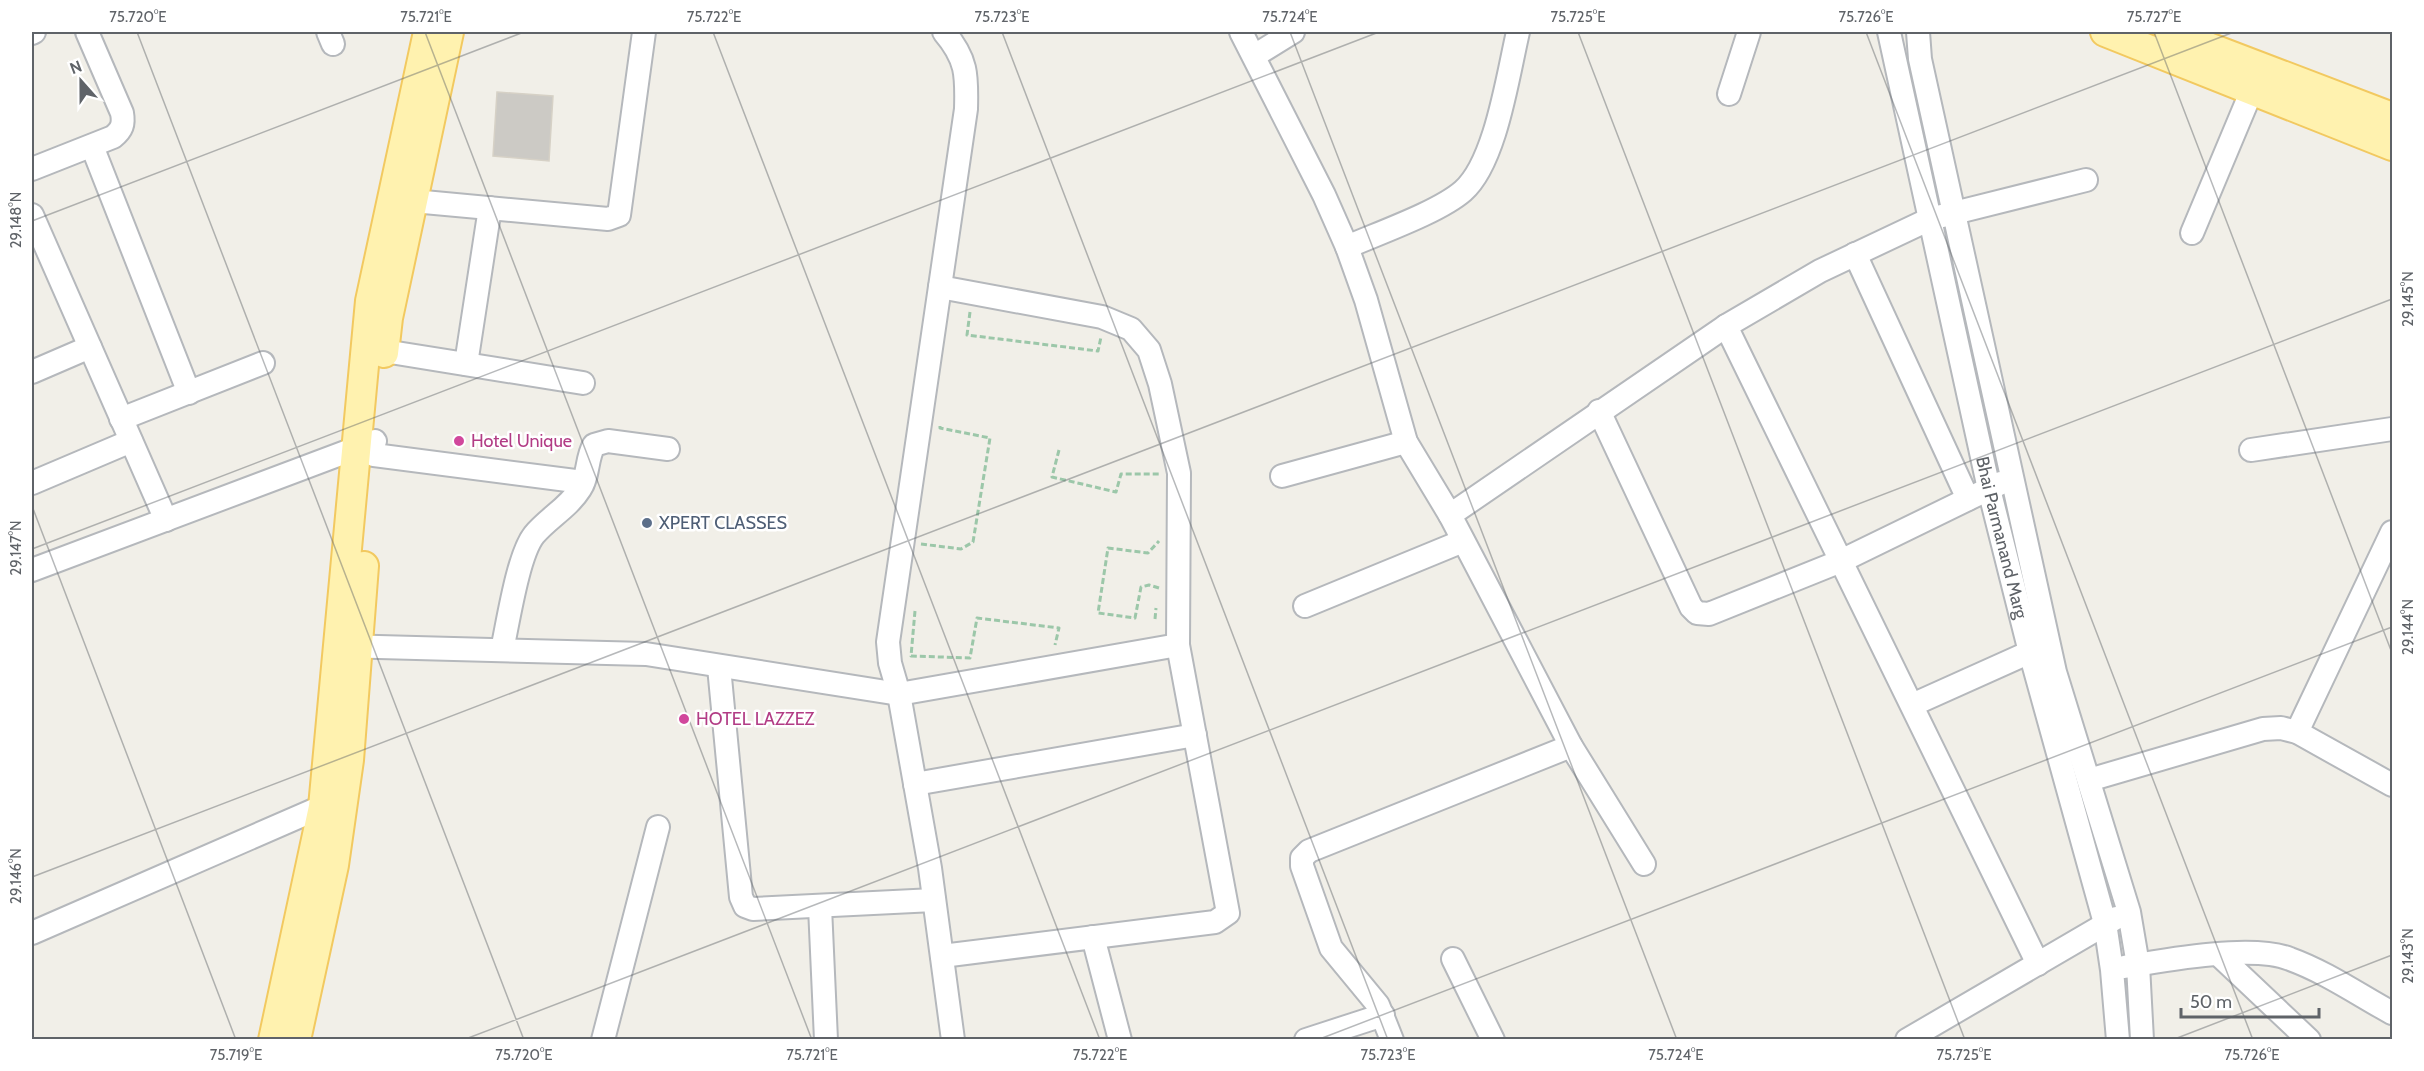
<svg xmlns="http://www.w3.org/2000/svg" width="2424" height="1071" font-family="Cabin,sans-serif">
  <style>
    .building { fill: #cccac5; stroke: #d6d1c6; stroke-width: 1.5 }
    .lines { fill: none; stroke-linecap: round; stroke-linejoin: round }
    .minor-casing { stroke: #b5b8bc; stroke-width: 26 }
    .major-casing { stroke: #f2c960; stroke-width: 32 }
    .path { stroke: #9cc7a9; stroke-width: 3; stroke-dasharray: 6 3; stroke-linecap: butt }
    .minor { stroke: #fff; stroke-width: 22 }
    .major { stroke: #fff2af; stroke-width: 28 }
    .ticks { fill: none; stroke: #5f6368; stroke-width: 1.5; stroke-opacity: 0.45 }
    .hotel-dot { fill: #d1479c; stroke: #fff; stroke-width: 2 }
    .service-dot { fill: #5c6f8a; stroke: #fff; stroke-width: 2 }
    .labels { text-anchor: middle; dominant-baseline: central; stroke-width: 5; stroke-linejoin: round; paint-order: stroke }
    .hotel-label { font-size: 18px; fill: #b23c85; stroke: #fff; text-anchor: start }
    .service-label { font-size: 18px; fill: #4e5e75; stroke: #fff; text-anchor: start }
    .street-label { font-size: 18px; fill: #5f6368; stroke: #fff }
    .neatline { fill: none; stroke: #5f6368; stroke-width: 2 }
    .ticks-label { font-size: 15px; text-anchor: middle; fill: #5f6368 }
  </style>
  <rect width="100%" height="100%" fill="#f1efe8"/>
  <!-- building -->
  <path class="building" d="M497 92 553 96 549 161 493 156Z"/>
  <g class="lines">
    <!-- minor casing -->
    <g class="minor-casing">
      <g id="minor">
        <path d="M328 32 333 44"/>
        <path d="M944 32C967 59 967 75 966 109L888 642 890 663 899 694 930 868 953 1040"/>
        <path d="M1241 32 1324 195 1347 247 1366 300 1406 442 1450 515 1726 326 1820 271 1930 219 2086 180"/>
        <path id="s1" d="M1889 32 1989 489 2030 652 2105 923 2112 970 2118 1040"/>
        <path d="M1918 32 1920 59 2055 672 2129 912 2138 965 2142 1040"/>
        <path d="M32 33 34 32"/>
        <path d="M1254 56 1293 32"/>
        <path d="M1729 94 1749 32"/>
        <path d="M92 146 189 393"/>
        <path d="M32 169 113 137C122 130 124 124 122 113L87 32"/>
        <path d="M413 201 608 219 619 215 644 32"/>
        <path d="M32 215 166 520"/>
        <path d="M2192 233 2252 90"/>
        <path d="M1347 247C1379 233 1439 212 1463 191 1496 162 1508 74 1518 32"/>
        <path d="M1855 254 1968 499"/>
        <path d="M940 287 1102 317 1131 329 1149 350 1160 384 1179 473 1178 645 1228 913 1215 922 942 956"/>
        <path d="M1726 326 2038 964"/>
        <path d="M384 351 583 383"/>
        <path d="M466 364 490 208"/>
        <path d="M32 372 90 347"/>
        <path d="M1599 411 1691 607 1697 613 1709 614 1841 561 2001 483"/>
        <path d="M121 419 263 363"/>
        <path d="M2251 450 2392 429"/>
        <path d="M374 455 583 482"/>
        <path d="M1282 476 1406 442"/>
        <path d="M32 483 131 441"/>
        <path d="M1450 515 1571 746 1644 864"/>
        <path d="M32 570 375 441"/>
        <path d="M1305 606 1463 541"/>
        <path d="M341 646 646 654 899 694 1178 645"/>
        <path d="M502 650C508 623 518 555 534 535 548 518 568 508 580 489 589 476 586 459 594 445L608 441 668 449"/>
        <path d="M719 667 741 897 745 906 753 909 934 900"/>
        <path d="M1912 705 2030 652"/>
        <path d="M2297 732 2392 532"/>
        <path d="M2089 780 2263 729 2281 728 2297 732 2392 785"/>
        <path d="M915 784 1195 735"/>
        <path d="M820 907 826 1040"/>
        <path d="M32 933 335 801"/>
        <path d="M1093 937 1120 1040"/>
        <path d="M2219 955 2309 1040"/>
        <path d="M1453 959 1493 1040"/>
        <path d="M2124 967C2165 960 2253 944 2290 959 2326 972 2359 995 2392 1013"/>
        <path d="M603 1040 658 827"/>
        <path d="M1306 1040 1383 1015"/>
        <path d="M1392 1040 1378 1005 1331 948 1302 866V858L1309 851 1571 746"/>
        <path d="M1907 1040 2116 918"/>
      </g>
    </g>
    <!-- major casing -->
    <g class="major-casing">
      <path id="major" d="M2105 32 2392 146
        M2169 32 2392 117
        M384 353 388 318 449 32
        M273 1040 323 807 370 301 428 32
        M296 1040 334 865 349 760 364 566"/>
    </g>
    <!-- path -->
    <path class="path" d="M970 312 967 335 1098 351 1101 337
      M1059 450 1052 477 1116 492 1121 474H1159
      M921 544 961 549 973 542 990 438 940 428V426
      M1159 588 1149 585 1141 587 1135 618 1098 613 1108 548 1148 553 1159 541
      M915 611 911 656 970 658 977 618 1059 628 1055 645
      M1155 619 1156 608"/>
    <!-- minor -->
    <use href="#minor" class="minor"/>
    <!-- major -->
    <use href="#major" class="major"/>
  </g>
  <!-- ticks -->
  <path class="ticks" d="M137 32 524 1040M425 32 812 1040M713 32 1100 1040M1002 32 1388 1040M1290 32 1677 1040M1578 32 1965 1040M1866 32 2253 1040M2154 32 2392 653M32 221 524 32M32 506 236 1040M32 549 1379 32M32 877 2234 32M463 1040 2392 299M1317 1040 2392 627M2172 1040 2392 955"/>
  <!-- markers -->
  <g class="hotel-dot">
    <circle cx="459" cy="441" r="6"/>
    <circle cx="684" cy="719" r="6"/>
  </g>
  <circle class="service-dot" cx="647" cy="523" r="6"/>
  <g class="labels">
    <!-- hotel labels -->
    <g class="hotel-label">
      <text x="471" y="441">Hotel Unique</text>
      <text x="696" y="719">HOTEL LAZZEZ</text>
    </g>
    <!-- service labels -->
    <g class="service-label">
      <text x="659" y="523">XPERT CLASSES</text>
    </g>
    <!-- street labels -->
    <g class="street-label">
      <text stroke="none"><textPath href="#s1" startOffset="518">Bhai Parmanand Marg</textPath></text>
    </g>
  </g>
  <!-- border -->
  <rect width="2424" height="1071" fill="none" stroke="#ffffff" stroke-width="66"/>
  <!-- north arrow -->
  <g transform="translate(81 81) rotate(339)" stroke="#ffffff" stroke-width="4.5" paint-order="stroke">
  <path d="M0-4.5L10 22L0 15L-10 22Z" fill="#5f6368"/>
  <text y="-9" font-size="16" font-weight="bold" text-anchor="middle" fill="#5f6368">N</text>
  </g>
  <!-- scale -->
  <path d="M2181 1008v9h138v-9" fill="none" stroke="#5f6368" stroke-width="3"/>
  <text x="2190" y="1008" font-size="18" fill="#5f6368" stroke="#ffffff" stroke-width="4.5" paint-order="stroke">50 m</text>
  <rect x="33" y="33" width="2358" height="1005" class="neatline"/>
  <g class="ticks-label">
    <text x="138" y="22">75.720°E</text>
    <text x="426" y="22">75.721°E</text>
    <text x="714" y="22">75.722°E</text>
    <text x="1002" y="22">75.723°E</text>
    <text x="1290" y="22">75.724°E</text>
    <text x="1578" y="22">75.725°E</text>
    <text x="1866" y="22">75.726°E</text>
    <text x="2154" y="22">75.727°E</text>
    <text transform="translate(16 220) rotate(-90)" y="5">29.148°N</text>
    <text transform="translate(2408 299) rotate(-90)" y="5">29.145°N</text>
    <text transform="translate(16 548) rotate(-90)" y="5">29.147°N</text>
    <text transform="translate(2408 627) rotate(-90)" y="5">29.144°N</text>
    <text transform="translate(16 876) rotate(-90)" y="5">29.146°N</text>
    <text transform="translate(2408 956) rotate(-90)" y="5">29.143°N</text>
    <text x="236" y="1060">75.719°E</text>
    <text x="524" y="1060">75.720°E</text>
    <text x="812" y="1060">75.721°E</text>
    <text x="1100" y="1060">75.722°E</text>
    <text x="1388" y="1060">75.723°E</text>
    <text x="1676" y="1060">75.724°E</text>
    <text x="1964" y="1060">75.725°E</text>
    <text x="2252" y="1060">75.726°E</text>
  </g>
</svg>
